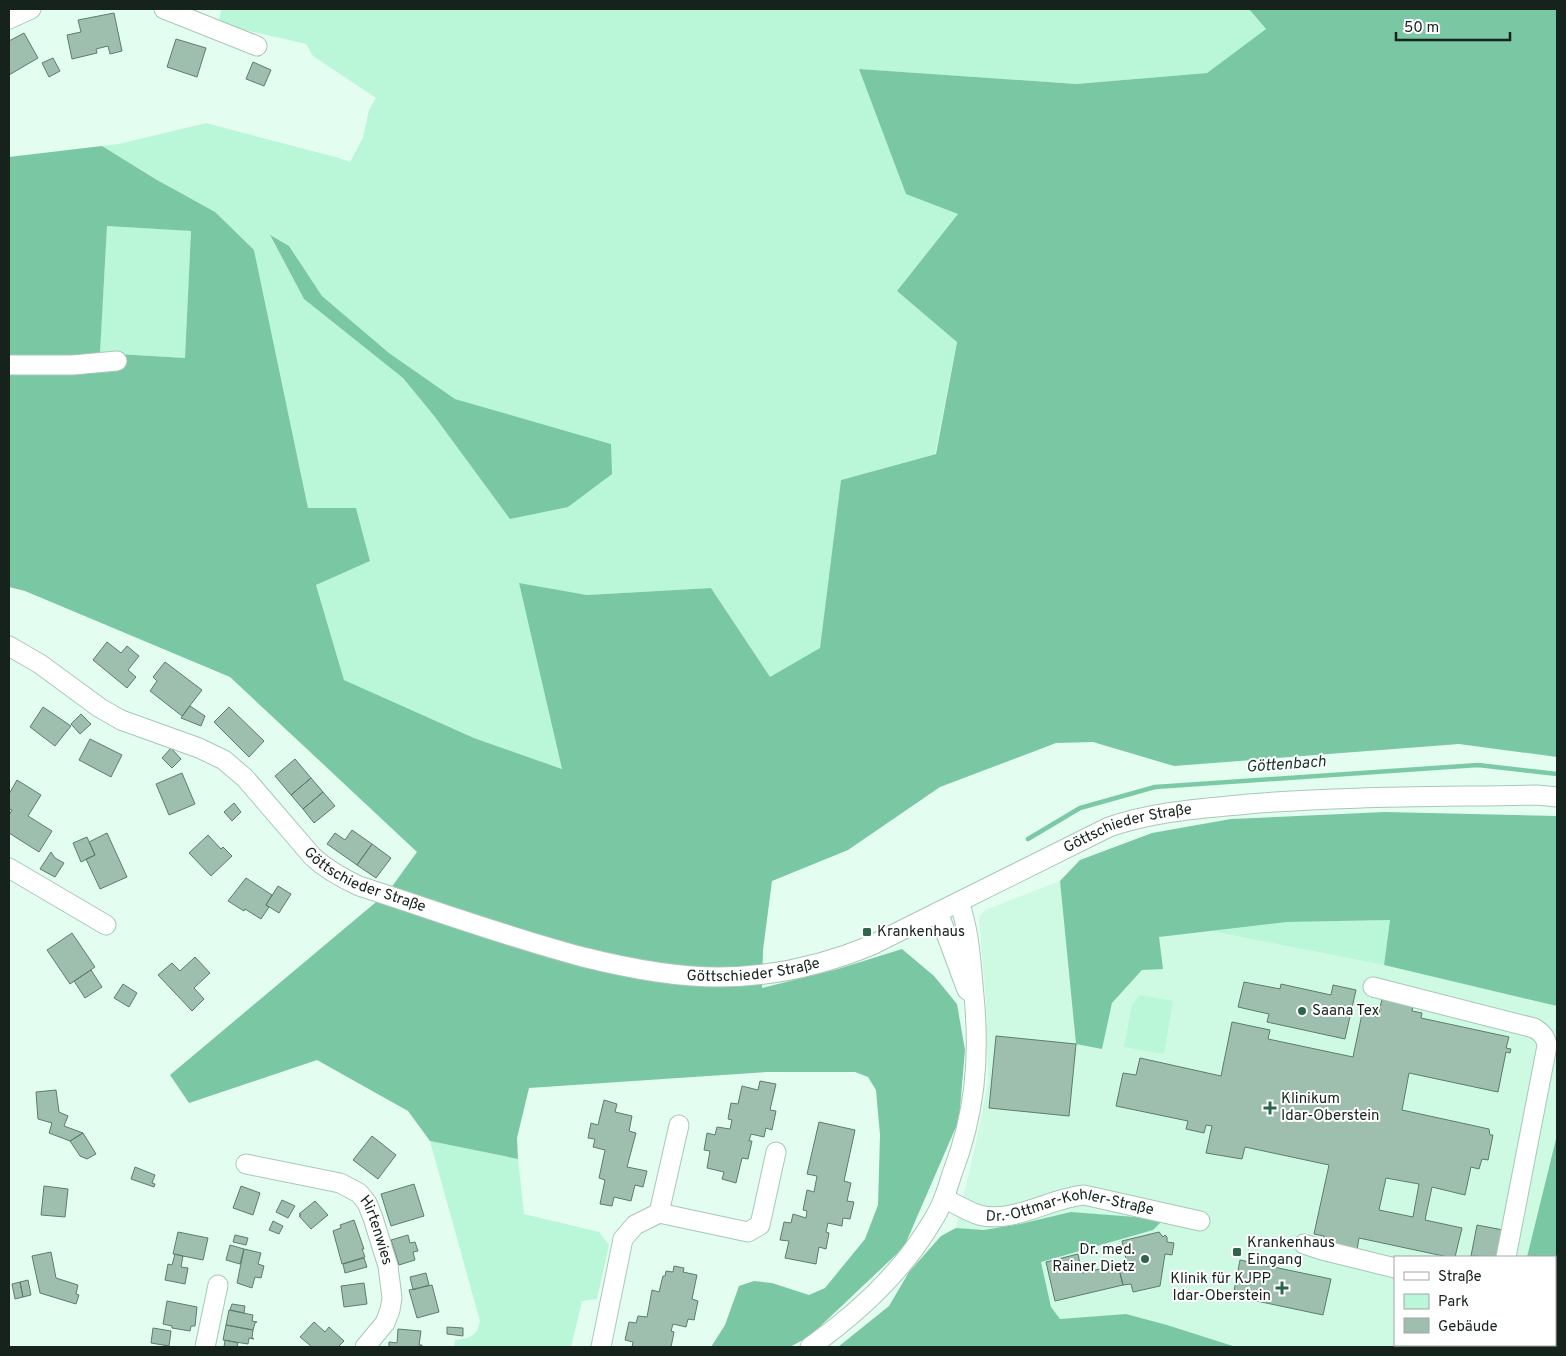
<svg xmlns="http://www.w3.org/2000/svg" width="1566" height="1356" font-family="Overpass,sans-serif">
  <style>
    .built { fill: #cef9e3 }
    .green { fill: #baf6d8; fill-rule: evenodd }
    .forest { fill: #79c7a3; fill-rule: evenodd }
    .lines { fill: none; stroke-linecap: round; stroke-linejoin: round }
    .stream { stroke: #7cc9a6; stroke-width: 4.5 }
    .building { fill: #9ebfae; stroke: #5d7c6d; fill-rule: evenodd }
    .minor-casing { stroke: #a7c8b7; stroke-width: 21 }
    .minor { stroke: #fff; stroke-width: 19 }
    .poi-dot { fill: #2c644c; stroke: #fff; stroke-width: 2 }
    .labels { text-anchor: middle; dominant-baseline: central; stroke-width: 4; stroke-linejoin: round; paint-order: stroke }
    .street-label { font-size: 15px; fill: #16231d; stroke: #fff }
    .poi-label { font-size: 15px; fill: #16231d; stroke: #fff; text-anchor: start }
    .water-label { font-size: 16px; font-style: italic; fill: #123627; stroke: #fff }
  </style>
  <rect width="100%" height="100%" fill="#e3fef0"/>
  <!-- built -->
  <path class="built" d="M1060 881 1076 1044 1102 1049 1112 1003 1142 970 1159 937 1210 931 1384 965 1557 1006V1135L1527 1257H1395V1345H1540L1541 1347H1236L1167 1325 1126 1314 1060 1319 1051 1308 1041 1262 1084 1249 1020 1224 984 1230 956 1228 976 1143 988 1082 986 1002 979 917 985 910Z"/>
  <!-- green -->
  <path class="green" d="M221 9H1249L1266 29 1207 73 1076 84 859 69 958 214 897 291 957 341 935 454 841 480 820 649 770 678 711 588 587 595 519 583 562 769 474 738 344 680 316 585 370 561 356 508H308L254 250 157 180 102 146 119 144 206 123 339 158 350 162 363 138 369 110 376 98 313 56 306 44 219 24ZM270 236 289 246 322 296 389 353 455 399 611 444 435 417 403 378 304 299Z
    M107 226 191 231 185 358 100 353Z
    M1390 920 1384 965 1210 931 1287 922Z
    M1140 995 1173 1001 1164 1054 1124 1047 1132 1005Z
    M430 1141 518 1159 524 1214 599 1232 609 1245 597 1299 582 1301 571 1347H454L455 1340C470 1338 477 1337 480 1321Z"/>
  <!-- forest -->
  <path class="forest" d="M1249 9H1557V757L1459 744 1174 766 1093 742 1056 743 940 787 848 850 772 881 763 950 762 988 838 969 902 949 934 976 957 1004 965 1050 959 1120 904 1247 810 1336 790 1347H711L725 1325 739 1286 754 1281 772 1283 809 1295 825 1288 865 1239 878 1205 880 1135 876 1090 868 1077 855 1072H767L529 1088 517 1138 518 1159 430 1141 408 1111 317 1060 189 1103 170 1075 388 892 417 852 230 677 25 591 9 587V157L102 146 157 180 215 212 254 250 308 508H356L370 561 316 585 344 680 474 738 562 769 519 583 587 595 711 588 770 677 820 648 841 480 936 454 957 342 897 291 958 214 906 194 859 69 1076 84 1207 73 1266 29ZM107 226 191 231 185 358 100 353Z
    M270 235 289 246 322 296 389 353 455 399 611 444 612 474 568 507 510 519 435 417 403 378 304 299Z
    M1385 812 1557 816V1006L1384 965 1390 920 1287 922 1159 937 1163 969 1142 970 1112 1003 1102 1049 1076 1044 1060 881 1080 860 1152 833 1231 819Z
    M1557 1135V1347H1541L1540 1345H1555V1257H1527Z
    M1071 1212 1135 1217 1161 1222 1153 1230 1041 1262 1051 1307 1060 1319 1126 1314 1167 1325 1236 1347H838L889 1306 909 1272 941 1236 956 1228 984 1230 1020 1224Z"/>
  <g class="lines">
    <!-- stream -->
    <path class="stream" d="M1028 839 1080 808 1155 787 1478 765 1557 774"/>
  </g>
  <!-- building -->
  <path class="building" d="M114 13 122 51 110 54 108 46 96 49 97 53 72 59 67 35 81 32 78 20Z
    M24 33 38 58 9 75V41Z
    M176 39 206 48 197 77 167 67Z
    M53 58 60 71 49 77 42 63Z
    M253 62 271 70 264 86 246 79Z
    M107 642 121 653 127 646 139 656 128 670 136 677 127 688 93 660Z
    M165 662 202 690 182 716 150 691 157 681 153 677Z
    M190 706 205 716 201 726 181 718Z
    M43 707 71 726 55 746 30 727Z
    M229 707 264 741 249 757 214 722Z
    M81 714 91 724 80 734 71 724Z
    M90 739 122 755 111 777 79 760Z
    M171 748 181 759 172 768 162 758Z
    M295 759 311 778 291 795 275 776Z
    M182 773 195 804 169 815 156 784Z
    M311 778 323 792 303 809 291 795Z
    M17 780 41 795 28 816 52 831 39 852 9 833V815L12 810 9 809V794Z
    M323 792 335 806 314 823 303 809Z
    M234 803 241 812 232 821 224 812Z
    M352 830 372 844 357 865 327 844 335 833 345 840Z
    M107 833 127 877 100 889 86 859 95 855 89 842Z
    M208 835 221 849 223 847 232 856 211 876 189 853Z
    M87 837 95 855 81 862 73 843Z
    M372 844 391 858 376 878 357 865Z
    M51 852 55 858 64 863 55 877 40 869Z
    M246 878 272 895 266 905 269 907 261 919 245 909 244 911 228 901Z
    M278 886 291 894 279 913 266 905Z
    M72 933 95 967 70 984 47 950Z
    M195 957 210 973 194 988 204 999 192 1011 158 975 172 963 180 971Z
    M91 970 102 987 85 998 74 981Z
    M1244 982 1280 989 1281 984 1331 995 1333 985 1356 990 1345 1039 1267 1022 1269 1014 1238 1007Z
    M123 984 137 993 129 1007 114 998Z
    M1382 999 1413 1006 1412 1011 1422 1013 1421 1018 1509 1037 1506 1048 1511 1049 1510 1053 1506 1052 1498 1092 1409 1073 1402 1110 1489 1129 1490 1135H1493L1488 1160 1482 1159 1479 1169 1471 1167 1465 1195 1432 1187 1425 1220 1462 1228 1455 1257H1448L1359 1238 1357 1250 1323 1243 1324 1236 1314 1234 1329 1165 1245 1147 1242 1159 1206 1153 1212 1126 1206 1125 1204 1133 1186 1129 1188 1121 1116 1106 1123 1073 1136 1075 1140 1058 1221 1076 1232 1022 1270 1030 1268 1039 1353 1057 1362 1014 1378 1017ZM1386 1178 1419 1184 1413 1217 1379 1210Z
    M996 1036 1076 1044 1069 1116 989 1108Z
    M760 1081 776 1084 770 1110 776 1111 772 1130 766 1128 764 1137 751 1134 749 1141H752L748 1159 742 1158 736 1183 722 1179 724 1172 707 1168 710 1151 704 1150 707 1133 715 1135 717 1127 730 1129 732 1120 728 1119 731 1103 738 1104 742 1086 758 1090Z
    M56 1090 59 1112 68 1116 64 1126 83 1133 70 1141 49 1133 52 1123 38 1119 36 1092Z
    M604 1100 617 1104 615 1112 632 1116 629 1131 636 1133 627 1167 647 1171 643 1187 635 1185 631 1201 614 1197 612 1206 600 1204 605 1180 599 1178 605 1150 593 1147 595 1139 588 1138 591 1123 598 1125Z
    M819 1122 855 1130 844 1181 851 1183 847 1201 854 1202 850 1219 843 1218 842 1226 828 1223 826 1232 829 1233 826 1249 819 1247 816 1264 785 1258 789 1241 780 1240 784 1222 791 1223 793 1214 806 1218 807 1211 803 1210 807 1190 814 1192 817 1176 807 1174Z
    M83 1133 96 1154 87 1159 80 1156 70 1141Z
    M372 1136 396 1155 378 1179 353 1160Z
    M135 1167 155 1175 152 1183 155 1184 154 1187 131 1179Z
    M414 1184 424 1216 391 1226 381 1194Z
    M44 1186 68 1189 65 1217 41 1215Z
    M241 1186 260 1193 253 1215 233 1208Z
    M282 1200 295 1206 288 1218 276 1212Z
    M315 1201 328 1215 311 1229 299 1216 301 1215 299 1214Z
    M354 1220 364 1249H362L365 1257 342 1264 333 1231 341 1228 340 1225Z
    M273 1221 283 1226 279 1234 269 1230Z
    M1477 1225 1503 1230 1498 1257 1471 1256Z
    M178 1232 208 1238 203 1260 173 1254Z
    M1159 1232 1163 1237 1165 1235 1167 1237V1242L1174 1243 1172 1255 1165 1254 1160 1286 1133 1292 1131 1284 1123 1285 1118 1265 1127 1263 1122 1241Z
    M235 1235 248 1238 246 1245 233 1242Z
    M408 1235 410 1243 415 1242 418 1251 413 1252 415 1260 399 1265 391 1240Z
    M230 1245 244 1249 240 1264 226 1260Z
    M244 1249 261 1253 258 1264 264 1266 261 1278 255 1277 252 1288 237 1283Z
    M51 1252 56 1278 78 1285 76 1294 79 1295 76 1304 40 1293 32 1256Z
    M175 1254 183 1256 181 1267 188 1268 185 1284 165 1280 168 1264 172 1265Z
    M1078 1254 1082 1273 1118 1265 1123 1285 1055 1301 1046 1262Z
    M364 1258 367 1267 345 1273 343 1264Z
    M1240 1260 1331 1279 1323 1315 1233 1296Z
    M674 1266 684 1268 683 1272 697 1275 692 1299 698 1301 694 1320 688 1319 686 1327 673 1324 671 1331 674 1332 671 1347H632L633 1342 625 1340 629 1322 636 1323 638 1316 647 1317 652 1290 659 1292 663 1276H665L666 1271 673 1272Z
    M426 1273 429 1285 413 1290 410 1277Z
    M28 1280 31 1295 23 1297 20 1282Z
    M20 1282 23 1297 15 1299 12 1284Z
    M364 1283 367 1304 344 1307 341 1286Z
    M432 1285 439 1312 417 1318 409 1290Z
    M167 1301 197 1307 195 1326H191L190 1331 172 1328V1326L163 1324Z
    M232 1304 245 1306 244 1313 230 1310Z
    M229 1310 253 1315 252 1321 257 1322 255 1323 253 1330 226 1325Z
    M314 1322 325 1332 329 1327 344 1341 338 1347H312L300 1337Z
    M226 1325 253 1330 252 1338 254 1339 249 1338 248 1344 223 1340Z
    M447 1327 463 1328V1336L447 1334Z
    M153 1328 171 1331 169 1346 151 1343Z
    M398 1329 421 1331 419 1345H422V1347H389V1342L397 1343Z
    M225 1340 238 1343 237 1347H224Z"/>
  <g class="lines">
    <!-- minor casing -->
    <g class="minor-casing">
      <g id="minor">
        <path d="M164 9 257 46"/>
        <path d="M9 19 31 9"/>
        <path d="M9 365H73L117 361"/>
        <path id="s1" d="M9 646 40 664 100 708 121 720 199 748 224 760 245 778 313 857C327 870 342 878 359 886 434 910 507 937 583 957 627 968 672 977 718 977 771 977 824 965 872 945L1109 827C1156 811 1199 809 1248 804 1344 796 1440 797 1537 795L1557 797"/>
        <path d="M9 868 106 925"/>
        <path d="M938 912 967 990"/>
        <path d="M1373 987 1534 1028C1542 1033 1546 1037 1547 1046L1506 1257"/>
        <path id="s2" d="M246 1164 340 1183 359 1193 367 1203 373 1218 388 1266 392 1298 390 1310 385 1323 365 1347"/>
        <path id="s3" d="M944 1198C955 1204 967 1211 979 1215 1013 1224 1050 1198 1084 1195L1200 1221"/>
        <path d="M659 1213 679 1125"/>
        <path d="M1304 1244 1322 1250 1395 1268"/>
        <path d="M205 1347 218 1285"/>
        <path d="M601 1347 623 1239 635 1225 659 1213 748 1232 760 1225 776 1152"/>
        <path d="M810 1347C858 1313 904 1270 933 1220 942 1206 947 1190 952 1174 975 1114 980 1060 974 996 971 964 970 932 959 902"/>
      </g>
    </g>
    <!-- minor -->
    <use href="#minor" class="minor"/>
  </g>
  <!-- markers -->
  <g class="poi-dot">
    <rect x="862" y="927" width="10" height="10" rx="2.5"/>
    <circle cx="1302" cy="1011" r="5"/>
    <path d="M1267.5 1100.5h5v5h5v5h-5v5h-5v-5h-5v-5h5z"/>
    <rect x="1232" y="1247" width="10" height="10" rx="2.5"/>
    <circle cx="1145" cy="1259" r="5"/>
    <path d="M1279.5 1280.5h5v5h5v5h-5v5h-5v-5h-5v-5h5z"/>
  </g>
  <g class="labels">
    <!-- street labels -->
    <g class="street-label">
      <text stroke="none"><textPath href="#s1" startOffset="1244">Göttschieder Straße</textPath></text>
      <text stroke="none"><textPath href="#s1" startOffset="434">Göttschieder Straße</textPath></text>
      <text stroke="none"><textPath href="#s1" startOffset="839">Göttschieder Straße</textPath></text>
      <text stroke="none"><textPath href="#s3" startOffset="132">Dr.-Ottmar-Kohler-Straße</textPath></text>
      <text stroke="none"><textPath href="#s2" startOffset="159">Hirtenwies</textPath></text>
    </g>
    <!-- poi labels -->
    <g class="poi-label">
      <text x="877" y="932">Krankenhaus</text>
      <text x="1312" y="1011">Saana Tex</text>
      <text x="1281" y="1099">Klinikum<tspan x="1281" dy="17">Idar-Oberstein</tspan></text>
      <text x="1247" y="1243">Krankenhaus<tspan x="1247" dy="17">Eingang</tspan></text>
      <text x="1135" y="1250" text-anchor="end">Dr. med.<tspan x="1135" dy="17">Rainer Dietz</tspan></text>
      <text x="1271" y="1279" text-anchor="end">Klinik für KJPP<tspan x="1271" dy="17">Idar-Oberstein</tspan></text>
    </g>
    <!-- water labels -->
    <g class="water-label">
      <text transform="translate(1286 765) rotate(-4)">Göttenbach</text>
    </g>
  </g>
  <!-- border -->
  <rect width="1566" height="1356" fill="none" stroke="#16231d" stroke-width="20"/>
  <!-- legend -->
  <rect x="1394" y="1256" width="162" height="90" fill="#ffffff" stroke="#a2a7a5"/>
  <rect x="1404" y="1272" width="25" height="8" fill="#ffffff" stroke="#a2a7a5"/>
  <text x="1438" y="1281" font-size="15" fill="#16231d">Straße</text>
  <rect x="1404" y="1294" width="25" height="15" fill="#baf6d8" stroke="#a2a7a5"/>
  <text x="1438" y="1306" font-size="15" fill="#16231d">Park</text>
  <rect x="1404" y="1318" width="25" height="15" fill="#9ebfae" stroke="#a2a7a5"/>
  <text x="1438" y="1331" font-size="15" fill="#16231d">Gebäude</text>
  <!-- scale -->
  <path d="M1396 32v8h114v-8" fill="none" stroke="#16231d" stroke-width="2.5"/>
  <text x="1404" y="32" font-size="15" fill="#16231d" stroke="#ffffff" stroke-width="4" paint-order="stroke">50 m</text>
</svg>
